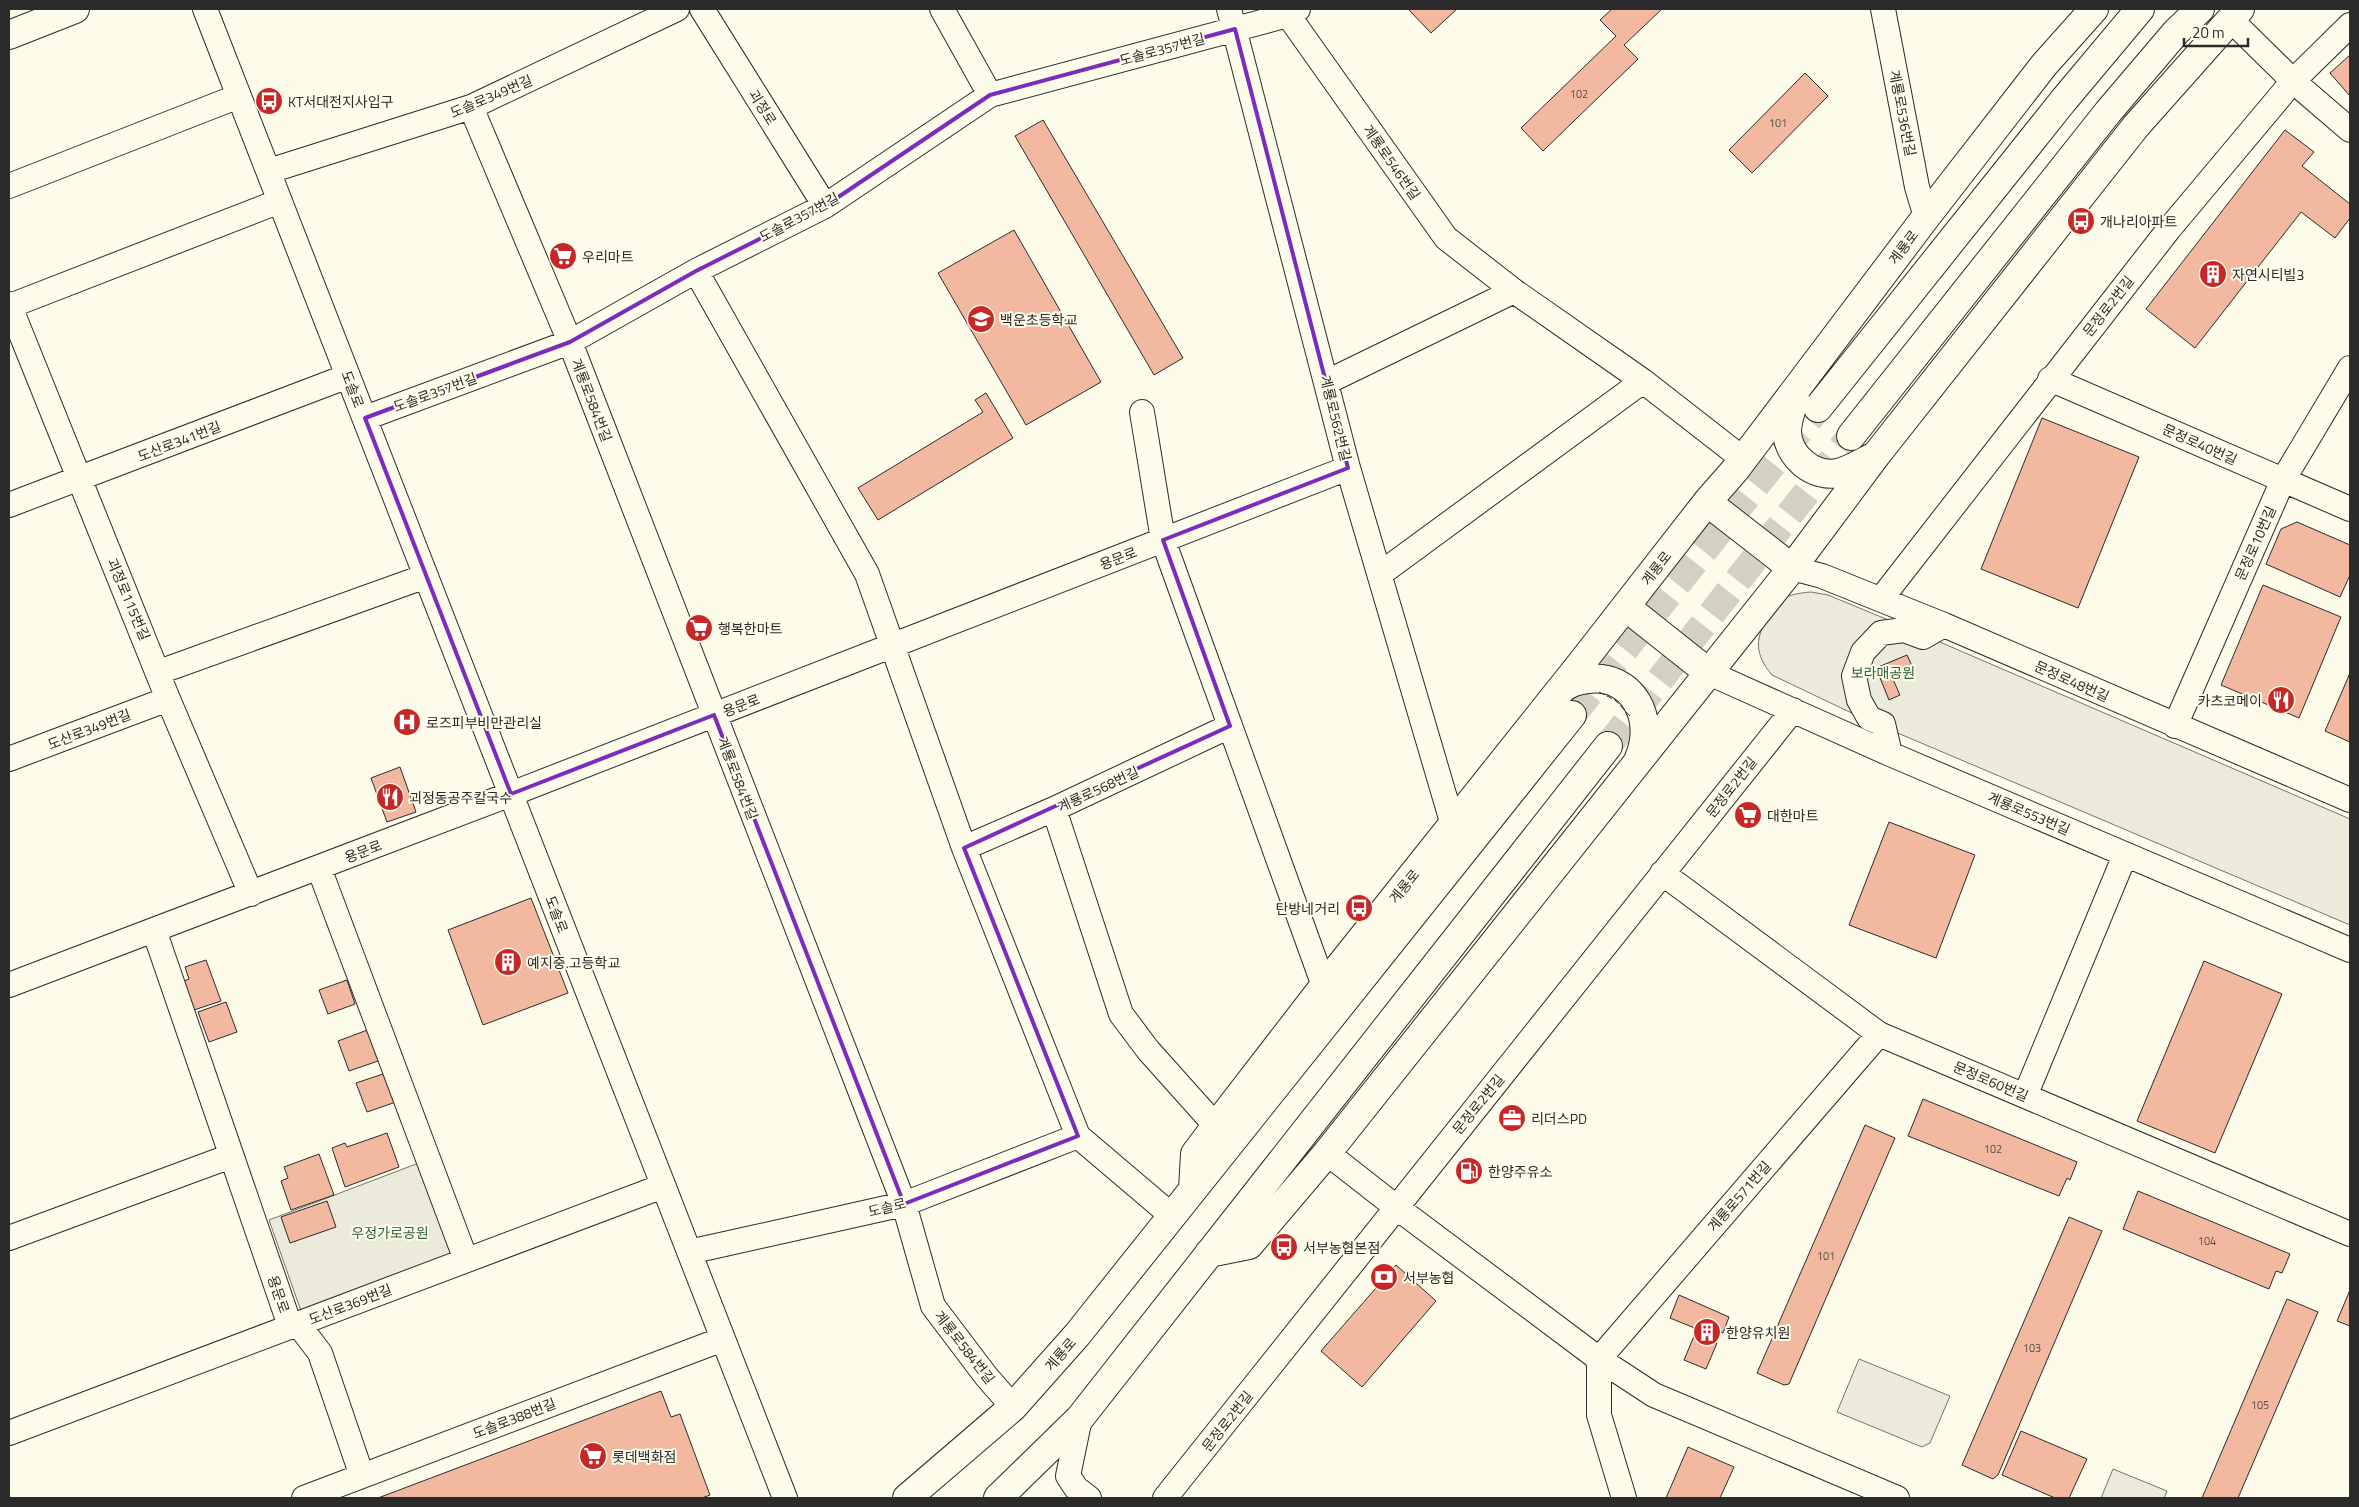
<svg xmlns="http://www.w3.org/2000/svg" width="2359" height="1507" font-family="'Titillium Web','Noto Sans KR',sans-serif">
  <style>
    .green { fill: #ecebdb; stroke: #74746e }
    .building { fill: #f2b8a0; stroke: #2b2b2b }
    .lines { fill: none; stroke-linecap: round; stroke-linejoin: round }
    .major-tunnel { stroke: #d3d1c4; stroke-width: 28; stroke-dasharray: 28 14; stroke-linecap: butt }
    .minor-casing { stroke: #2b2b2b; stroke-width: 26 }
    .major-casing { stroke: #2b2b2b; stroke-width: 30 }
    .minor { stroke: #fdfbea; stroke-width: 24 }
    .major { stroke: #fdfbea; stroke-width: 28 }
    .fence { stroke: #2b2b2b; stroke-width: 1; stroke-dasharray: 6 2.5; stroke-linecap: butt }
    .marked { fill: none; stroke: #7b2cbf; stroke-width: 4; stroke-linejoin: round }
    .labels { text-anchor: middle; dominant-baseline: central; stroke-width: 4; stroke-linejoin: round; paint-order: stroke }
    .number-label { font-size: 11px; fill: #5d4e48 }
    .street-label { font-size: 14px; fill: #2b2b2b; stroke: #fdfbea }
    .poi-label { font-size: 14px; fill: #2b2b2b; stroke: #fdfbea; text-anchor: start }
    .park-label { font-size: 14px; fill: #34623c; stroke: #fdfbea }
  </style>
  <rect width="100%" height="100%" fill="#fdfbea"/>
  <!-- green -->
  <path class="green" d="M1811 592 1828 595 1898 624 2350 819V925L1860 717 1772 675C1755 655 1754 638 1769 616 1773 611 1776 604 1781 600 1790 594 1800 593 1811 592Z
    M424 1161 454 1248 441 1272 301 1311 269 1220Z
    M1859 1359 1950 1396 1930 1443 1922 1447 1837 1412Z
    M2113 1469 2167 1491 2164 1498H2101Z"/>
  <!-- building -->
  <path class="building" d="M1411 9H1457L1431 33 1409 10Z
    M1612 9H1662L1624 45 1638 59 1543 151 1521 128 1616 36 1600 20Z
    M2350 55V96L2330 73Z
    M1805 73 1828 96 1752 173 1729 150Z
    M1043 120 1183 358 1154 375 1015 136Z
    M2285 130 2314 152 2302 166 2350 204V218L2335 238 2301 212 2195 348 2146 309Z
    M1014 230 1101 382 1026 425 938 273Z
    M986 393 1013 438 878 520 858 488 983 412 975 400Z
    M2042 418 2139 457 2078 608 1981 569Z
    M2297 522 2350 545V575L2340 597 2266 564 2281 529Z
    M2263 585 2341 617 2299 718 2221 685Z
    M1907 655 1912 666 1891 675 1900 695 1889 700 1876 668Z
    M2350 673V742L2325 731Z
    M400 767 416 812 387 822 371 778Z
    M1889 822 1975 855 1936 958 1849 925Z
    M531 898 568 993 483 1025 448 930Z
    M206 960 221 1001 194 1010 184 981 189 979 185 967Z
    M2204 961 2282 994 2215 1153 2137 1121Z
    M347 980 355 1004 328 1014 319 990Z
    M226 1002 237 1032 209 1042 198 1012Z
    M370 1029 381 1060 349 1071 338 1041Z
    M386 1073 396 1102 367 1112 356 1083Z
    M1923 1099 2077 1162 2070 1180 2067 1178 2059 1196 1908 1136Z
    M1865 1125 1895 1138 1789 1384 1784 1385 1757 1373Z
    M387 1133 399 1167 345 1187 332 1148 345 1143 347 1147Z
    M319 1154 334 1195 291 1210 281 1181 288 1178 284 1167Z
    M2138 1191 2290 1254 2282 1273 2276 1271 2269 1289 2123 1229Z
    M327 1201 336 1227 290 1243 281 1217Z
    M2069 1217 2102 1231 1998 1475 1993 1479 1962 1465Z
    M1396 1265 1436 1301 1362 1387 1321 1351Z
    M2350 1290V1326L2337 1321Z
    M1679 1295 1729 1317 1723 1333 1719 1331 1714 1342 1717 1343 1706 1369 1684 1360 1697 1329 1670 1318Z
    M2287 1299 2318 1312 2238 1498H2202Z
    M661 1391 671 1417 680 1414 710 1495 702 1498H378Z
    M2021 1431 2087 1459 2069 1498H2055L2002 1475Z
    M1688 1447 1734 1467 1720 1498H1666Z"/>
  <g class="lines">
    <!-- major-tunnel -->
    <path class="major-tunnel" d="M1572 715 1818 408
      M1608 746 1851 436"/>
    <!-- minor casing -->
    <g class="minor-casing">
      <path id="minor" d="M205 9 785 1498
        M702 9 825 206
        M942 9 990 95
        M1229 9 1348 468 1453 825
        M1883 9 1917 187 1926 217
        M1288 15 1446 238 1514 291 1643 381 1743 459
        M2230 19 2293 81 2350 130
        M471 107 570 342 904 1204 933 1306 986 1376 1013 1407
        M269 171 471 107 677 9
        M9 186 239 96
        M696 271 867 574 964 848 1078 1136 1171 1215
        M9 304 168 699 251 894
        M10 306 280 201
        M2050 379 2350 509
        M1327 382 1514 291
        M1142 412 1163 540 1324 986
        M365 418 570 342 696 271 825 206 990 95 1288 15 1298 9
        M9 505 348 376
        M1792 568 1822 576 1944 625 2350 800
        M1380 574 1643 381
        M1881 599 2169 229 2293 81 2350 25
        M159 672 426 576
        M1709 673 1890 754 2350 950
        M2175 726 2283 480 2350 368
        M1890 754 1883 724 1869 718 1859 700 1854 676 1863 652 1881 633 1904 630 1923 637 1944 625
        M9 759 168 699
        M1054 809 1121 1014 1148 1050 1216 1126
        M964 848 1054 809 1230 726
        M319 868 466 1260
        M1662 873 1879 1034 2350 1234
        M154 930 288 1320 298 1324 320 1353 362 1476
        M9 985 511 794 1348 468
        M2025 1096 2125 855
        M1327 1153 1396 1207 1599 1359 1654 1395 1897 1498
        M9 1238 231 1156
        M689 1252 904 1204 1078 1136
        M1080 1418 1068 1476 1076 1488 1089 1498
        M9 1433 663 1186
        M304 1498 723 1339
        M1165 1498 1793 710
        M1624 1498 1599 1415V1359L1879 1034"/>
    </g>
    <!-- major casing -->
    <g class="major-casing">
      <path id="major" d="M9 35 75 9
        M1795 398C1792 408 1787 420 1787 432 1788 456 1813 478 1838 473 1850 470 1861 463 1873 457
        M1818 408 2063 101 2140 9
        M1851 436 2108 112 2176 32 2200 9
        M1707 502 1792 568
        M1626 607 1709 673
        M1560 691C1567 683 1578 680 1588 679 1633 674 1656 719 1639 758
        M1193 1189 1195 1154 1216 1126 1324 986 1583 661 1707 502 1735 470 1926 217 2044 65 2094 9
        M1209 1253 1249 1245 1327 1153 1792 568 1877 454 2136 126 2240 9
        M907 1498 1013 1407 1077 1335 1572 715
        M998 1498 1080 1418 1608 746"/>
    </g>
    <!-- minor -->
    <use href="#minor" class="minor"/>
    <!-- major -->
    <use href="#major" class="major"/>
    <!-- fence -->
    <path class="fence" d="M1599 692 1615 700 1630 716"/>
  </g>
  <!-- marked area -->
  <path class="marked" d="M1235 29 1348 468 1163 540 1230 726 964 848 1078 1136 904 1204 714 715 511 794 365 418 570 342 696 271 825 206 990 95Z"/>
  <!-- icons -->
  <defs>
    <g id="bus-disc" transform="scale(1.4375)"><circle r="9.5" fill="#c62828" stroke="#fdfbea"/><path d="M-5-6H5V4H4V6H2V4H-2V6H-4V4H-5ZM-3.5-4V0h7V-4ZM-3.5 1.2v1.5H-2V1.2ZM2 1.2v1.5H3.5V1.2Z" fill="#fff"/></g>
    <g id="supermarket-disc" transform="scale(1.4375)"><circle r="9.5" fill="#c62828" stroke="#fdfbea"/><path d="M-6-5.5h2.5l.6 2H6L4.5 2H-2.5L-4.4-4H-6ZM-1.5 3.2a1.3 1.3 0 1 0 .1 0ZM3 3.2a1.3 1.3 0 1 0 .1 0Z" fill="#fff"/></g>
    <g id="building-disc" transform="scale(1.4375)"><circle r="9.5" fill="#c62828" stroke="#fdfbea"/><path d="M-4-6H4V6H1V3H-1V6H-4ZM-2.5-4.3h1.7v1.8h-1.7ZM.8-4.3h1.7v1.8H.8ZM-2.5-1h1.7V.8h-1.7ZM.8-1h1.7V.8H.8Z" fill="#fff"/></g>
    <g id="school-disc" transform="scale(1.4375)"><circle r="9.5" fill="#c62828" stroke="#fdfbea"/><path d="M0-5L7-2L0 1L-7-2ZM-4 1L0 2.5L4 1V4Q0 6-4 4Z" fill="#fff"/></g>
    <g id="restaurant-disc" transform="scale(1.4375)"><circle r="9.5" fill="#c62828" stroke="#fdfbea"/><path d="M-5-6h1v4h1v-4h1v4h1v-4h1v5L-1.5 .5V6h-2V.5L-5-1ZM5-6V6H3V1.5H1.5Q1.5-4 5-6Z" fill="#fff"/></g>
    <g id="hospital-disc" transform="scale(1.4375)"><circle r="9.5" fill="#c62828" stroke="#fdfbea"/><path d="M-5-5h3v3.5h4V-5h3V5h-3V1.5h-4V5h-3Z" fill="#fff"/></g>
    <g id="office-disc" transform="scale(1.4375)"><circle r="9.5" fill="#c62828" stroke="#fdfbea"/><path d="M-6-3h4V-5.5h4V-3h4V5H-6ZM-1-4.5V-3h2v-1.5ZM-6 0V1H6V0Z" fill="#fff"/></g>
    <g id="fuel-disc" transform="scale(1.4375)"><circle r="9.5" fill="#c62828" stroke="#fdfbea"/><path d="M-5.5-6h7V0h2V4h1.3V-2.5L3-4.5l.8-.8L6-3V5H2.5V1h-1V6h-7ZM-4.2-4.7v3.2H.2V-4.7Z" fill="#fff"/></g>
    <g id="bank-disc" transform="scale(1.4375)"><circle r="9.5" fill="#c62828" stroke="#fdfbea"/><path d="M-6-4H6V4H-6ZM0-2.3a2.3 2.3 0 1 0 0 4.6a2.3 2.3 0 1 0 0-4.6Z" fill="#fff"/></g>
  </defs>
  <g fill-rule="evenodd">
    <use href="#bus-disc" x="269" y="101"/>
    <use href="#bus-disc" x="2081" y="221"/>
    <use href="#supermarket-disc" x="563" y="256"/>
    <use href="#building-disc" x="2213" y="274"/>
    <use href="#school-disc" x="981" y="319"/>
    <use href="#supermarket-disc" x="699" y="628"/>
    <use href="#restaurant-disc" x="2281" y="700"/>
    <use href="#hospital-disc" x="407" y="722"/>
    <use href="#restaurant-disc" x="390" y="797"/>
    <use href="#supermarket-disc" x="1748" y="815"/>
    <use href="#bus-disc" x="1359" y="908"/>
    <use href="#building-disc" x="508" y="962"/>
    <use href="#office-disc" x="1512" y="1118"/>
    <use href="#fuel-disc" x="1469" y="1171"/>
    <use href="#bus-disc" x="1284" y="1247"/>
    <use href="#bank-disc" x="1384" y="1277"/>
    <use href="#building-disc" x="1707" y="1332"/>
    <use href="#supermarket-disc" x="593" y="1456"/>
  </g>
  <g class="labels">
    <!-- number labels -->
    <g class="number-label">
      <text x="1579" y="94">102</text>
      <text x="1778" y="123">101</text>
      <text x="1993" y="1149">102</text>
      <text x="2207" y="1241">104</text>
      <text x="1826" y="1256">101</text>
      <text x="2032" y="1348">103</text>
      <text x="2260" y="1405">105</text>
    </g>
    <!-- street labels -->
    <g class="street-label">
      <text transform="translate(1162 49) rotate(-15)">도솔로357번길</text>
      <text transform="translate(491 96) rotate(-23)">도솔로349번길</text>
      <text transform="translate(763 107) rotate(58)">괴정로</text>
      <text transform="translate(1903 113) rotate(79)">계룡로536번길</text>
      <text transform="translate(1392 162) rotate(55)">계룡로546번길</text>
      <text transform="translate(799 217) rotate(-28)">도솔로357번길</text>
      <text transform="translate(1903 247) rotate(-53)">계룡로</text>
      <text transform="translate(2108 306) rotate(-52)">문정로2번길</text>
      <text transform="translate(353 389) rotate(69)">도솔로</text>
      <text transform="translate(435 392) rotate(-20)">도솔로357번길</text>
      <text transform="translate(592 400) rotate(69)">계룡로584번길</text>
      <text transform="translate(1336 418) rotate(76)">계룡로562번길</text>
      <text transform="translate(179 441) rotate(-21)">도산로341번길</text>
      <text transform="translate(2200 444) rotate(24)">문정로40번길</text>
      <text transform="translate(2255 543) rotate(-66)">문정로10번길</text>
      <text transform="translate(1118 558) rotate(-21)">용문로</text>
      <text transform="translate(1656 568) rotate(-52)">계룡로</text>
      <text transform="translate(129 599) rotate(67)">괴정로115번길</text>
      <text transform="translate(2072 681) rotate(24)">문정로48번길</text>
      <text transform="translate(741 705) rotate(-21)">용문로</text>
      <text transform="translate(89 729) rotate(-21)">도산로349번길</text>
      <text transform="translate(738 778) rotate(69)">계룡로584번길</text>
      <text transform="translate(1731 787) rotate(-52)">문정로2번길</text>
      <text transform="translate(1098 789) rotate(-25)">계룡로568번길</text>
      <text transform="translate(2029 813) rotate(23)">계룡로553번길</text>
      <text transform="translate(363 851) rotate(-21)">용문로</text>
      <text transform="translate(1404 886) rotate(-51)">계룡로</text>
      <text transform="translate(557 914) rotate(69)">도솔로</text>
      <text transform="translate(1991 1081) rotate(23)">문정로60번길</text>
      <text transform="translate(1478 1104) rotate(-51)">문정로2번길</text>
      <text transform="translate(1739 1196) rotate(-49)">계룡로571번길</text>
      <text transform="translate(887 1207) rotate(-14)">도솔로</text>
      <text transform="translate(279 1294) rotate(71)">용문로</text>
      <text transform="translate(350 1304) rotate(-21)">도산로369번길</text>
      <text transform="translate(965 1347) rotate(52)">계룡로584번길</text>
      <text transform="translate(1060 1354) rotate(-49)">계룡로</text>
      <text transform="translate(514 1418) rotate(-21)">도솔로388번길</text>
      <text transform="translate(1227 1421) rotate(-52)">문정로2번길</text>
    </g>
    <!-- poi labels -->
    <g class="poi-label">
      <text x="288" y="101">KT서대전지사입구</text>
      <text x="2100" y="221">개나리아파트</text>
      <text x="582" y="256">우리마트</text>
      <text x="2232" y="274">자연시티빌3</text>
      <text x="1000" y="319">백운초등학교</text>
      <text x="718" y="628">행복한마트</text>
      <text x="2262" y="700" text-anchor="end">카츠코메이</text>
      <text x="426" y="722">로즈피부비만관리실</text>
      <text x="409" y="797">괴정동공주칼국수</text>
      <text x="1767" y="815">대한마트</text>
      <text x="1340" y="908" text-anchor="end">탄방네거리</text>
      <text x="527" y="962">예지중.고등학교</text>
      <text x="1531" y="1118">리더스PD</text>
      <text x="1488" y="1171">한양주유소</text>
      <text x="1303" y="1247">서부농협본점</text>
      <text x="1403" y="1277">서부농협</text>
      <text x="1726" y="1332">한양유치원</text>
      <text x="612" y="1456">롯데백화점</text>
    </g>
    <!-- park labels -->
    <g class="park-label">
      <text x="1883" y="672">보라매공원</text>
      <text x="390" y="1232">우정가로공원</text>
    </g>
  </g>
  <!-- border -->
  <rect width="2359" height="1507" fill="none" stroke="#2b2b2b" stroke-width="20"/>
  <!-- scale -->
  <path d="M2184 38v8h64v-8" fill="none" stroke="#2b2b2b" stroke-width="2.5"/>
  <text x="2192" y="38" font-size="15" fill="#2b2b2b" stroke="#fdfbea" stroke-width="4" paint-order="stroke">20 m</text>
</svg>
